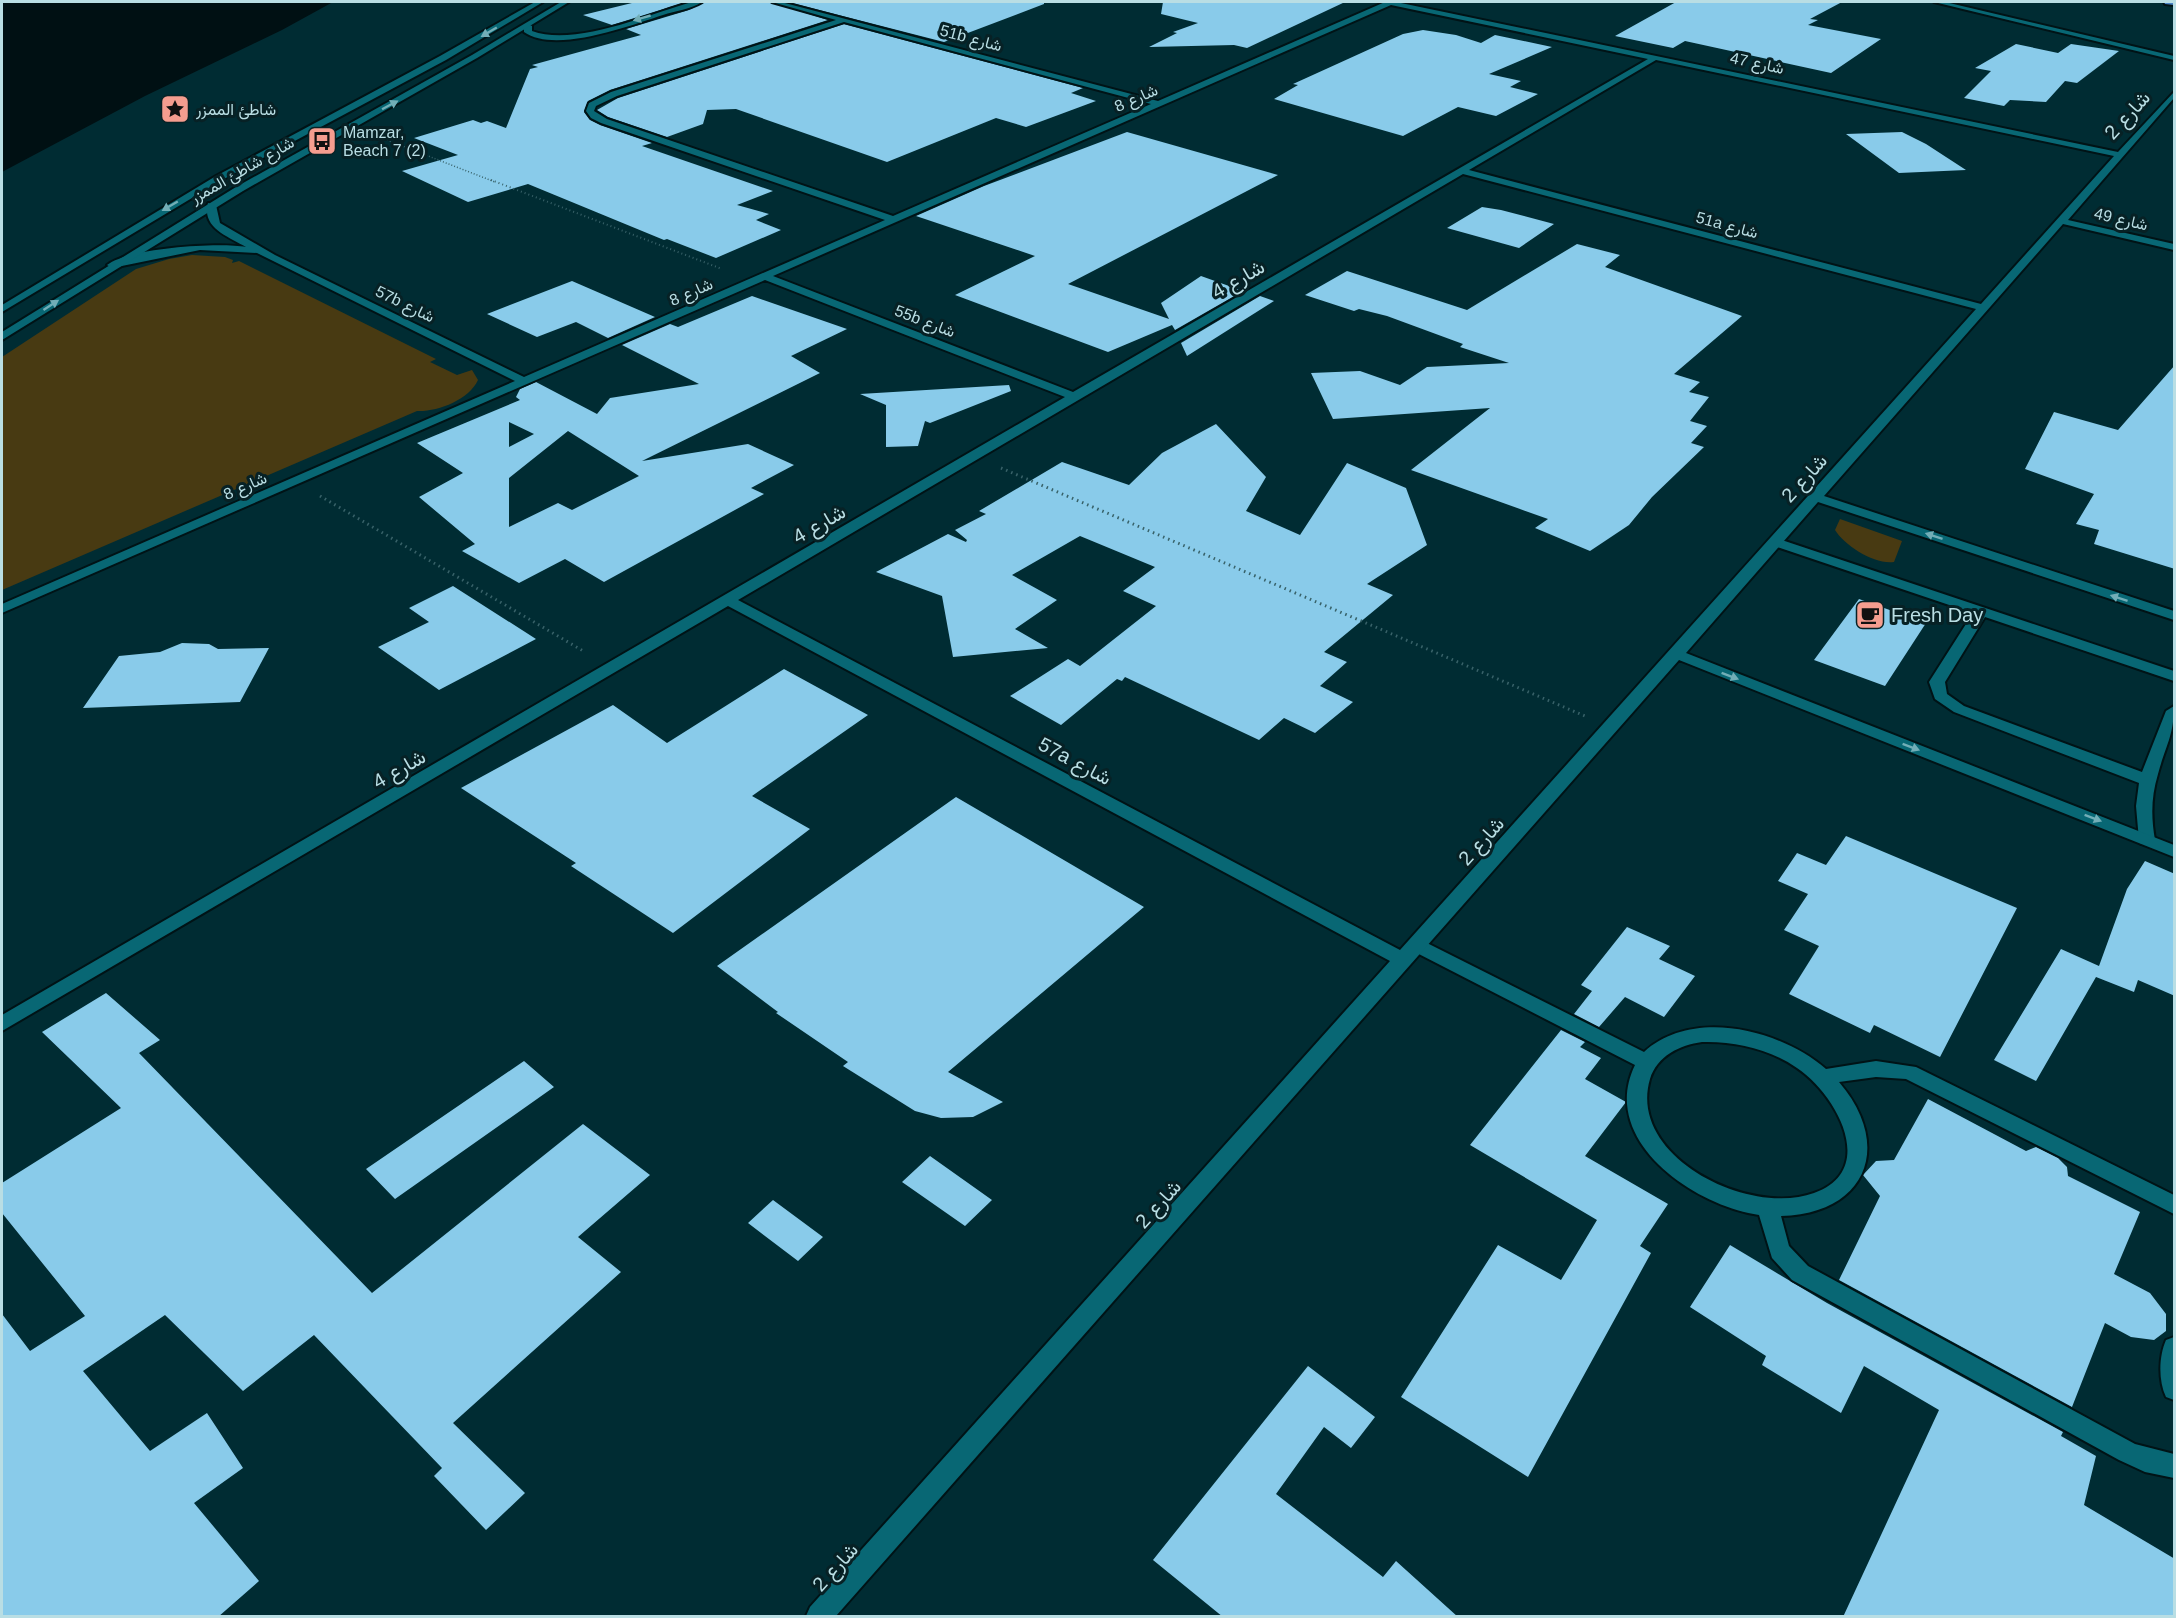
<svg xmlns="http://www.w3.org/2000/svg" width="2176" height="1618" font-family="Arial,Vazirmatn,sans-serif">
  <style>
    .green { fill: #483a12 }
    .water { fill: #001013 }
    .building { fill: #89cbea; fill-rule: evenodd }
    .lines { fill: none; stroke-linecap: round; stroke-linejoin: round }
    .service-casing { stroke: #001316; stroke-width: 4 }
    .minor-casing { stroke: #001316; stroke-width: 4 }
    .secondary-casing { stroke: #001316; stroke-width: 4 }
    .primary-casing { stroke: #001316; stroke-width: 4 }
    .path-far2 { stroke: #386269; stroke-width: 1.5; stroke-dasharray: 1 2; stroke-linecap: butt }
    .path-far1 { stroke: #386269; stroke-width: 2; stroke-dasharray: 1 3; stroke-linecap: butt }
    .path { stroke: #386269; stroke-width: 3; stroke-dasharray: 1.5 4; stroke-linecap: butt }
    .service { fill: #086774; fill-rule: evenodd }
    .minor { fill: #086774; fill-rule: evenodd }
    .secondary { fill: #086774; fill-rule: evenodd }
    .primary { fill: #4982c4; fill-rule: evenodd }
    .oneway { fill: #72aeb7 }
    .labels { text-anchor: middle; dominant-baseline: central; stroke-width: 6; stroke-linejoin: round; paint-order: stroke }
    .far-street-label { font-size: 16px; fill: #b9dee4; stroke: #072125 }
    .far-poi-label { font-size: 16px; fill: #b9dee4; stroke: #072125; text-anchor: start }
    .street-label { font-size: 20px; fill: #b9dee4; stroke: #072125 }
    .poi-label { font-size: 20px; fill: #b9dee4; stroke: #072125; text-anchor: start }
  </style>
  <rect width="100%" height="100%" fill="#002c33"/>
  <!-- green -->
  <path class="green" d="M192 255 225 257 233 260 232 263 239 261 436 359 430 362 457 375 472 370 478 380C469 400 437 412 417 411L2 590V357L136 269 169 259Z
    M1840 519 1902 541 1894 562C1875 565 1845 546 1835 530Z"/>
  <!-- water -->
  <path class="water" d="M2 2H333L282 30 145 96 2 172Z"/>
  <!-- building -->
  <path class="building" d="M636 2H686L612 25 583 15Z
    M704 2H770L828 20 610 90 588 101 584 112 590 120 600 125 652 143 642 146 773 191 737 205 769 214 756 220 781 230 716 258 667 239 664 240 528 184 468 202 402 171 458 155 414 138 473 120 481 123 487 121 506 128 530 69 538 67 532 65 641 35 626 29 689 10Z
    M788 2H1044V4L944 42Z
    M1163 2H1345L1247 48 1234 45 1149 47 1177 33 1173 32 1198 23 1161 14Z
    M1676 2H1842L1810 19 1818 20 1808 25 1881 39 1831 73 1685 41 1673 48 1615 36Z
    M844 24 1083 88 1071 93 1096 101 1026 127 996 118 887 162 736 109 707 110 703 124 667 137 608 117 597 110 618 98Z
    M1423 30 1456 35 1481 43 1495 35 1552 47 1489 74 1521 81 1510 87 1538 94 1496 116 1458 107 1403 136 1274 99 1298 85 1293 84 1403 34Z
    M2016 44 2058 53 2071 44 2119 51 2077 83 2065 81 2046 102 2010 100 2004 106 1964 98 1991 71 1975 68Z
    M1127 132 1278 175 1068 284 1169 319 1161 303 1201 276 1243 291 1175 330 1172 325 1108 352 955 295 1035 256 916 216 984 186Z
    M1902 132 1926 144 1966 170 1899 173 1846 134Z
    M1482 207 1501 210 1554 224 1519 248 1447 228Z
    M1577 244 1620 255 1605 267 1742 316 1674 374 1700 382 1689 392 1709 397 1690 421 1707 426 1691 443 1704 447 1652 497 1629 525 1590 551 1535 528 1548 519 1411 470 1490 408 1333 419 1311 373 1360 371 1400 385 1427 367 1509 363 1460 347 1463 344 1387 316 1359 309 1354 311 1305 295 1347 271 1467 310Z
    M572 281 655 317 608 338 576 322 537 337 487 314Z
    M752 296 847 329 791 356 820 373 642 461 748 444 794 465 751 488 764 494 604 582 565 559 519 583 462 551 475 544 419 497 463 473 417 443 520 400 516 397 520 389 536 382 597 414 610 398 699 384 622 345 670 324 678 327ZM509 422 534 434 509 447ZM568 431 639 476 572 510 558 503 509 527V478Z
    M1260 296 1274 301 1187 356 1181 343Z
    M2175 365V569L2094 544 2099 530 2076 524 2094 494 2025 469 2054 412 2118 430Z
    M1009 385 1011 391 930 423 925 421 918 446 886 447V405L860 394Z
    M1216 424 1266 477 1246 511 1300 535 1347 463 1406 488 1427 545 1367 584 1393 595 1324 652 1347 662 1320 686 1353 702 1315 733 1284 718 1259 740 1125 677 1122 681 1117 679 1061 725 1010 696 1068 659 1080 666 1156 606 1123 591 1155 567 1080 536 1012 575 1057 600 1015 629 1048 648 953 657 942 596 876 572 948 534 966 542 967 540 955 530 986 514 979 511 1062 462 1129 485 1162 453Z
    M453 586 536 639 439 690 378 647 429 622 409 608Z
    M1859 599 1926 623 1885 686 1814 660Z
    M182 643 209 644 218 649 269 648 240 702 83 708 119 656 160 652Z
    M784 669 868 715 752 796 810 829 673 933 571 866 576 863 461 788 613 705 667 743Z
    M956 797 1144 907 948 1072 1003 1102 973 1117 941 1118 915 1111 843 1066 848 1062 776 1013 778 1012 717 966Z
    M1846 836 2017 908 1940 1057 1874 1025 1870 1033 1789 994 1819 946 1784 930 1808 894 1778 881 1797 853 1826 865Z
    M2145 861 2175 874V996L2138 980 2134 992 2096 977 2036 1081 1994 1060 2061 949 2099 966 2127 889Z
    M1627 927 1670 946 1659 959 1695 976 1664 1017 1625 997 1599 1027 1574 1014 1592 991 1581 985Z
    M106 993 160 1040 139 1053 372 1293 583 1124 650 1175 578 1237 621 1272 453 1423 525 1493 486 1530 434 1476 442 1468 314 1335 243 1391 165 1315 83 1371 150 1451 207 1413 243 1468 194 1503 259 1581 218 1617H2V1314L30 1351 85 1316 2 1213V1183L121 1108 42 1032Z
    M1561 1030 1585 1042 1580 1047 1601 1058 1585 1079 1626 1102 1585 1156 1668 1204 1640 1246 1651 1253 1528 1477 1401 1397 1498 1245 1561 1280 1597 1220 1470 1145Z
    M524 1061 554 1087 395 1199 366 1169Z
    M1928 1099 2026 1151 2036 1147 2058 1158 2067 1167 2068 1176 2140 1212 2114 1274 2150 1293 2166 1314V1331L2154 1340 2131 1337 2105 1323 2072 1407 1839 1280 1880 1196 1863 1175 1876 1161 1894 1160Z
    M930 1156 992 1200 965 1226 902 1182Z
    M773 1200 823 1237 798 1261 748 1223Z
    M1730 1245 1827 1303 2063 1432 2061 1436 2096 1456 2084 1505 2175 1559V1617H1843L1939 1410 1864 1366 1841 1413 1762 1365 1766 1356 1690 1307Z
    M1308 1366 1375 1417 1351 1448 1324 1427 1276 1494 1383 1577 1396 1561 1458 1617H1223L1153 1560Z"/>
  <g class="lines">
    <!-- service casing -->
    <g class="service-casing">
      <path id="service" d="M1776 538 2174 671V681L1985 617 1945 682 1947 694 1964 706 2142 772 2166 711 2174 706C2174 736 2165 747 2158 774 2151 797 2151 817 2155 840L2153 844H2141L2139 840 2136 806 2139 783 1954 712 1935 699 1929 682 1973 613 1771 545V539Z
        M1417 938 1644 1052C1693 1007 1781 1030 1826 1069L1876 1061 1916 1067 2174 1195V1214L1906 1079 1876 1077 1839 1082C1894 1146 1866 1214 1781 1216L1789 1246 1808 1266 2135 1444 2174 1454V1478L2145 1472 2119 1460 1792 1280 1772 1258 1759 1215C1695 1206 1598 1141 1635 1065L1411 950 1408 945 1411 940ZM1702 1042C1735 1041 1770 1049 1797 1068 1836 1094 1879 1170 1814 1193 1750 1217 1627 1157 1650 1079 1657 1056 1680 1045 1702 1042Z
        M2174 1337V1400L2166 1397C2158 1380 2159 1356 2166 1340Z"/>
    </g>
    <!-- minor casing -->
    <g class="minor-casing">
      <path id="minor" d="M692 2H702C691 9 675 11 663 15 629 26 555 54 524 32V26L528 24 532 26V31C575 47 649 14 692 2Z
        M772 2H781L1158 101 1385 2H1396L2118 152 2174 92V98L2068 220 2174 244V250L2063 224 1824 496 2174 611V620L1818 502 1686 653 2174 845V857L1679 660 836 1616H806L810 1607 1390 961 728 606 2 1031V1015L1065 397 765 280 2 613V604L515 381 257 253 200 250 112 268 107 265C129 248 217 242 246 247 229 237 201 228 208 203L216 205 220 223 275 255 524 377 885 220 601 123 591 118 586 111 589 103 611 92 836 20ZM1391 5 1648 59 1073 392 773 276ZM844 22 1151 104 893 216 607 119 594 111 596 106 617 96ZM1656 60 2114 156 1981 304 1469 170ZM1463 174 1976 309 1400 950 738 600Z
        M1934 2H1945L2174 56V60Z"/>
    </g>
    <!-- secondary casing -->
    <g class="secondary-casing">
      <path id="secondary" d="M535 2H543L446 60 222 180 2 312V305L216 176 440 56Z
        M561 2H569L477 58 243 191 2 340V332L236 187 472 55Z"/>
    </g>
    <!-- primary casing -->
    <g class="primary-casing">
      <path id="primary" d="M2164 2H2174V5L2165 4Z"/>
    </g>
    <!-- path-far2 -->
    <path class="path-far2" d="M387 140 495 182"/>
    <!-- path-far1 -->
    <path class="path-far1" d="M491 180 722 269"/>
    <!-- path -->
    <path class="path" d="M1001 468 1585 716
      M320 496 585 652"/>
    <!-- service -->
    <use href="#service" class="service"/>
    <!-- minor -->
    <use href="#minor" class="minor"/>
    <!-- secondary -->
    <use href="#secondary" class="secondary"/>
    <!-- primary -->
    <use href="#primary" class="primary"/>
  </g>
  <!-- one-way arrows -->
  <defs><path id="oneway-solid" d="M-6-.8H1V-3.2L6.5 0L1 3.2V.8H-6Z" transform="scale(1.5)"/></defs>
  <g class="oneway">
    <use href="#oneway-solid" transform="translate(642 18) rotate(164)"/>
    <use href="#oneway-solid" transform="translate(489 32) rotate(150)"/>
    <use href="#oneway-solid" transform="translate(390 105) rotate(-28)"/>
    <use href="#oneway-solid" transform="translate(170 206) rotate(150)"/>
    <use href="#oneway-solid" transform="translate(51 305) rotate(-33)"/>
    <use href="#oneway-solid" transform="translate(1934 536) rotate(-162)"/>
    <use href="#oneway-solid" transform="translate(2119 598) rotate(-162)"/>
    <use href="#oneway-solid" transform="translate(1730 676) rotate(21)"/>
    <use href="#oneway-solid" transform="translate(1911 747) rotate(21)"/>
    <use href="#oneway-solid" transform="translate(2093 818) rotate(21)"/>
  </g>
  <!-- icons -->
  <defs>
    <g id="sight-square" transform="scale(1.5)"><rect x="-9" y="-9" width="18" height="18" rx="4" fill="#f59d8f" stroke="#072125"/><path d="M0-6L1.8-2.2L6-1.7L2.9 1.2L3.7 5.4L0 3.3L-3.7 5.4L-2.9 1.2L-6-1.7L-1.8-2.2Z" fill="#111"/></g>
    <g id="bus-square" transform="scale(1.5)"><rect x="-9" y="-9" width="18" height="18" rx="4" fill="#f59d8f" stroke="#072125"/><path d="M-5-6H5V4H4V6H2V4H-2V6H-4V4H-5ZM-3.5-4V0h7V-4ZM-3.5 1.2v1.5H-2V1.2ZM2 1.2v1.5H3.5V1.2Z" fill="#111"/></g>
    <g id="cafe-square" transform="scale(1.5)"><rect x="-9" y="-9" width="18" height="18" rx="4" fill="#f59d8f" stroke="#072125"/><path d="M-5.5-4.5H6V0H3Q3 3.5 0 3.5H-2.5Q-5.5 3.5-5.5 0ZM3-3.2v2h1.7v-2ZM-6 4.5H4V6H-6Z" fill="#111"/></g>
  </defs>
  <g fill-rule="evenodd">
    <use href="#sight-square" x="175" y="109"/>
    <use href="#bus-square" x="322" y="141"/>
    <use href="#cafe-square" x="1870" y="615"/>
  </g>
  <g class="labels">
    <!-- far-street labels -->
    <g class="far-street-label">
      <text transform="translate(971 38) rotate(15)">51b شارع</text>
      <text transform="translate(1757 63) rotate(12)">شارع 47</text>
      <text transform="translate(1136 98) rotate(-24)">شارع 8</text>
      <text transform="translate(242 170) rotate(-30)">شارع شاطئ الممزر</text>
      <text transform="translate(2121 219) rotate(13)">شارع 49</text>
      <text transform="translate(1727 225) rotate(15)">51a شارع</text>
      <text transform="translate(691 292) rotate(-24)">شارع 8</text>
      <text transform="translate(405 304) rotate(26)">57b شارع</text>
      <text transform="translate(925 321) rotate(21)">55b شارع</text>
      <text transform="translate(245 486) rotate(-24)">شارع 8</text>
    </g>
    <!-- far-poi labels -->
    <g class="far-poi-label">
      <text x="196" y="109">شاطئ الممزر</text>
      <text x="343" y="132">Mamzar,<tspan x="343" dy="18">Beach 7 (2)</tspan></text>
    </g>
    <!-- street labels -->
    <g class="street-label">
      <text transform="translate(2127 115) rotate(-48)">شارع 2</text>
      <text transform="translate(1238 279) rotate(-30)">شارع 4</text>
      <text transform="translate(1804 478) rotate(-48)">شارع 2</text>
      <text transform="translate(819 524) rotate(-30)">شارع 4</text>
      <text transform="translate(1075 761) rotate(28)">57a شارع</text>
      <text transform="translate(399 769) rotate(-30)">شارع 4</text>
      <text transform="translate(1481 841) rotate(-48)">شارع 2</text>
      <text transform="translate(1158 1204) rotate(-48)">شارع 2</text>
      <text transform="translate(835 1567) rotate(-48)">شارع 2</text>
    </g>
    <!-- poi labels -->
    <g class="poi-label">
      <text x="1891" y="615">Fresh Day</text>
    </g>
  </g>
  <!-- border -->
  <rect width="2176" height="1618" fill="none" stroke="#b9dee4" stroke-width="6"/>
</svg>
